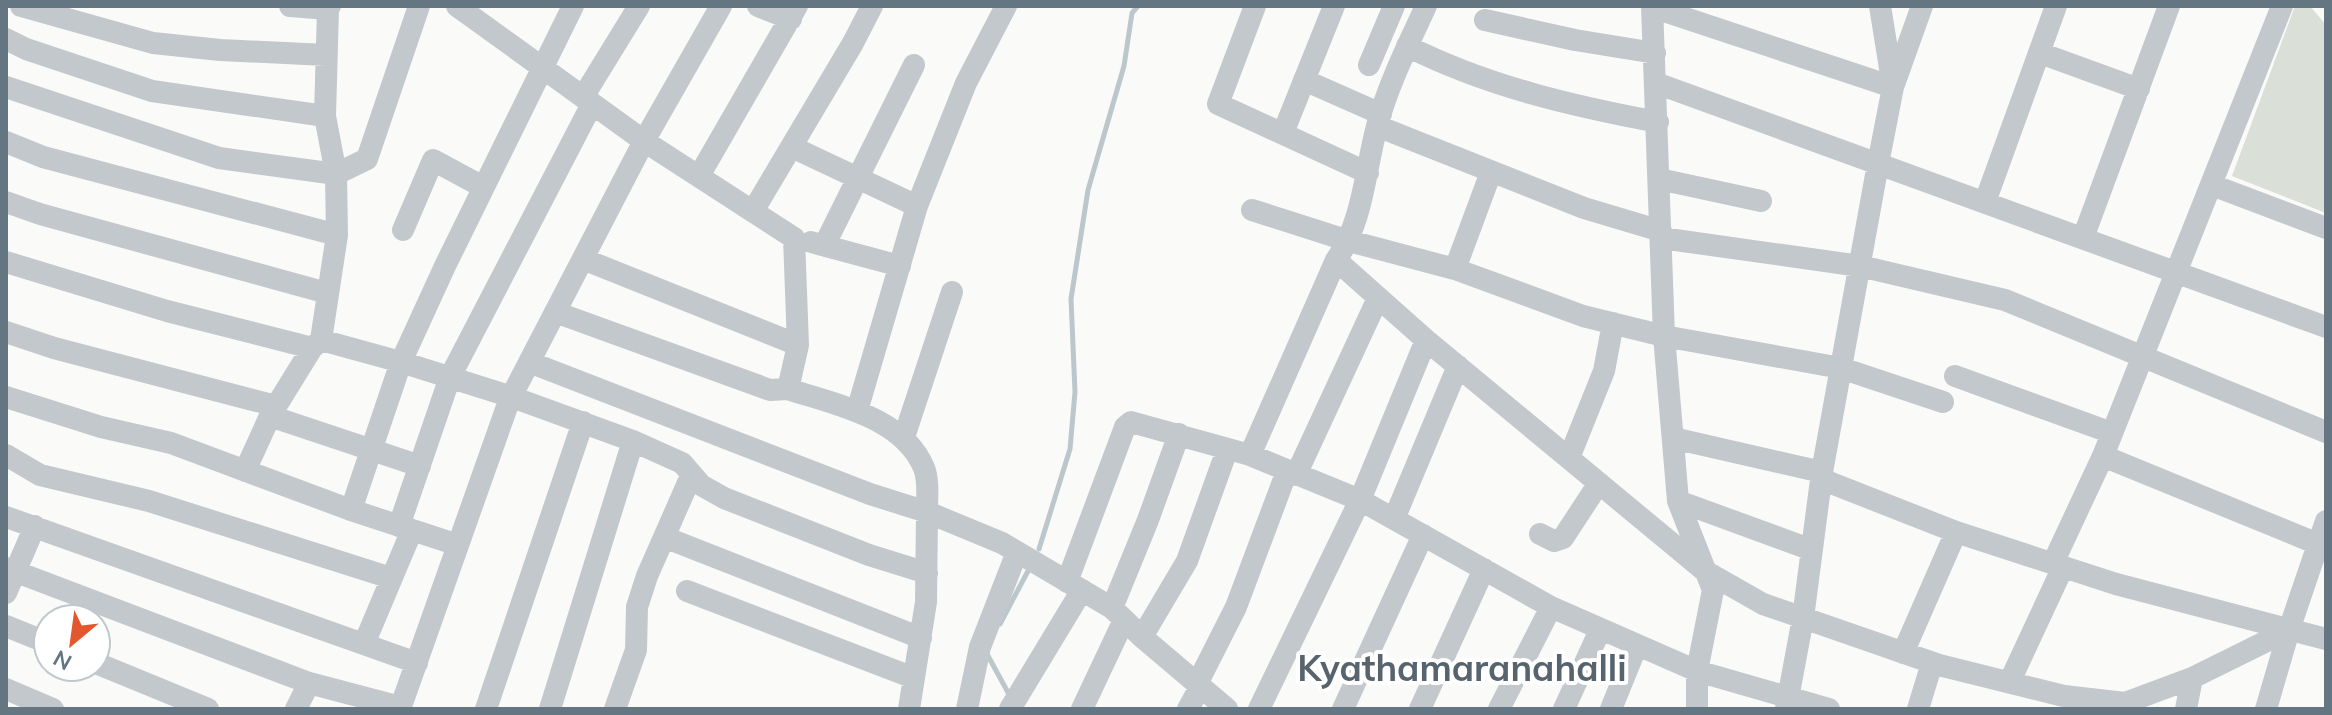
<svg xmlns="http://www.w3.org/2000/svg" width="2332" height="715" font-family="Mulish,sans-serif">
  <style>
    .green { fill: #dadfd7 }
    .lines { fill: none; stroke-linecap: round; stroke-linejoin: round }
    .stream { stroke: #bbc7cb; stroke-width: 5 }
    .minor { stroke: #c3c8cc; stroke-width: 22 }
    .labels { text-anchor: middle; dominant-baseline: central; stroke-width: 8; stroke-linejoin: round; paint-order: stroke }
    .district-label { font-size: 36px; font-weight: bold; fill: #57646e; stroke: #fff }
  </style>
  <rect width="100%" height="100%" fill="#fafaf8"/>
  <!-- green -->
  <path class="green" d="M2295 6H2310L2326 25V213L2232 176Z"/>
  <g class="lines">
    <!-- stream -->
    <path class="stream" d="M1039 549 1070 449 1075 392 1071 299 1088 190 1124 66 1132 13 1138 6
      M1000 624 1028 571
      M987 654 1011 698"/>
    <!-- minor -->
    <path class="minor" d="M21 6 153 43 220 50 326 55
      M290 6 328 9
      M457 6 644 141 794 238 798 345 788 389C836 405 903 417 924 468 929 480 927 499 927 512L1002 543 1112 608 1142 637 1227 709
      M758 6 791 19
      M1255 6 1218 104 1368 173
      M1652 6 1664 336 1678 501 1713 590 1697 671V709
      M1652 7 1893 87 1880 6
      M1485 20 1575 40 1655 53
      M6 39 26 49 152 91 325 116
      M1407 46C1486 86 1572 106 1658 122
      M2040 53 2139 89
      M1369 65 1394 6
      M1304 80 1381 114
      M1656 83 2326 327
      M6 87 219 158 336 174 367 159 419 6
      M583 97 639 6
      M1377 126 1584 208 1661 231
      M1283 133 1334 6
      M6 142 43 157 337 235
      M792 147 917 206
      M699 176 797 6
      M1659 179 1761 201
      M2212 185 2326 228
      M6 202 40 214 327 293
      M1985 202 2056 6
      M1252 210 1349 241 1455 269 1583 316 1664 336 1841 368 1943 402
      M753 211 853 43 872 6
      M403 230 433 160 483 187
      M1661 238 1860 266 2005 300 2326 432
      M2083 238 2169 6
      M811 242 900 266
      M825 244 914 65
      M583 259 798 345
      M1336 260 1426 340 1705 571 1763 604 1939 665 2064 696 2125 703 2192 678 2289 630
      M6 262 167 311 312 348
      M1455 269 1491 172
      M555 312 770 390 788 389
      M6 332 54 348 276 406
      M321 340 401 362 512 397 633 441 682 463 701 485 724 498 869 555 927 573
      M529 362 870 494 927 512 926 602 909 709
      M1955 376 2112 433
      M6 397 101 427 171 443 351 510 458 545
      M857 411 917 206 966 83 1006 6
      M270 416 420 466
      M904 437 952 292
      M1673 438 1822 472
      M6 455 40 475 149 501 391 578
      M1250 455 1336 260C1363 222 1365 171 1377 126 1388 85 1408 45 1426 6
      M2103 456 2318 544
      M1569 458 1604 371 1613 323
      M245 471 270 416 312 348 321 340 337 235 336 174 325 116 328 9 330 6
      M1296 475 1378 298
      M1821 479 1956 532 2116 584 2326 639
      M1678 501 1812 550
      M351 510 401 362 445 266 573 6
      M6 517 417 663
      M1394 519 1458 366
      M399 526 450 377 592 104
      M1540 534 1554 541 1563 538 1599 483
      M664 537 921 638
      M2053 563 2103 456 2282 6
      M6 568 309 683 400 707
      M1067 582 1125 427 1131 422 1250 455 1360 500 1551 607 1697 671 1829 709
      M687 591 914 678
      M6 593 35 526
      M1112 608 1148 520 1179 434
      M6 626 48 643
      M1142 637 1187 561 1227 450
      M364 644 412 530
      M1903 653 1956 532
      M96 663 208 709
      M2010 681 2063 567
      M1197 684 1236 607 1287 471
      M6 689 53 709
      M296 709 309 683
      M400 709 509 401 644 141 721 6
      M486 709 583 422
      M550 709 633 441
      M615 709 636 650 637 607 647 576 691 476
      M967 709 980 647 1017 552
      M1010 709 1082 590
      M1082 709 1124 620
      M1188 709 1200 687
      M1259 709 1360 500 1426 340
      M1343 709 1423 535
      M1420 709 1484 569
      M1499 709 1551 607
      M1564 709 1600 630
      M1611 709 1637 645
      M1786 709 1803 618 1822 472 1878 164 1893 87 1922 6
      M1918 709 1932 663
      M2186 709 2192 678
      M2266 709 2289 630 2326 521"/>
  </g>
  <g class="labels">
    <!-- district labels -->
    <g class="district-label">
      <text x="1462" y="667">Kyathamaranahalli</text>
    </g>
  </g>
  <!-- border -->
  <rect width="2332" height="715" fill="none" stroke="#657683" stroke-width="16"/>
  <!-- north arrow -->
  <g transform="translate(72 643) rotate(209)"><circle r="38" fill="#ffffff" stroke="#c1c8cd" stroke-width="2"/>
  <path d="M0-6L14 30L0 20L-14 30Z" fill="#e4572e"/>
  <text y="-12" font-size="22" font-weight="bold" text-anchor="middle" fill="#657683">N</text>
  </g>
</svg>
